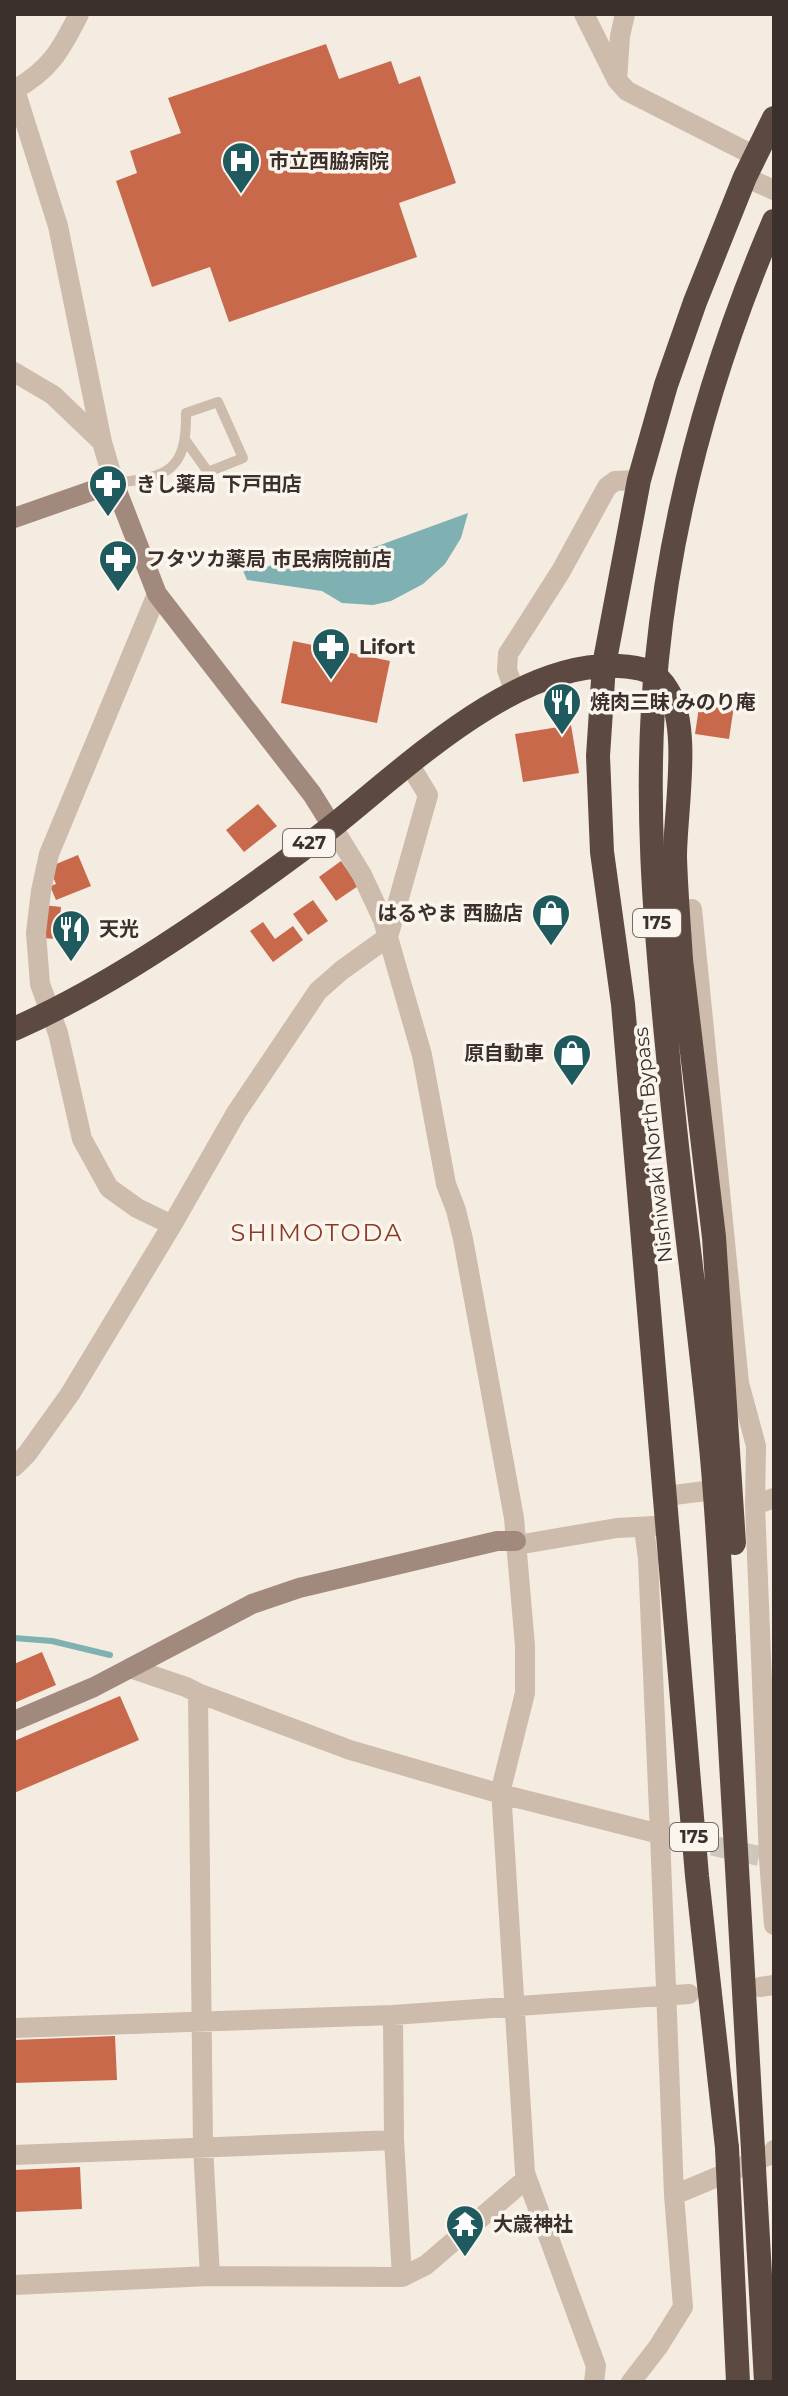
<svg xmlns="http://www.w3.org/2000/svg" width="788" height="2396" font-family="Montserrat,'Noto Sans JP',sans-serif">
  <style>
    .water { fill: #7fb0b2 }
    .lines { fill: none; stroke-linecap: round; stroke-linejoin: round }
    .stream { stroke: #7fb0b2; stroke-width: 6 }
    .building { fill: #c8694b }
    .street-tunnel { stroke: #cfc6bd; stroke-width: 20; stroke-dasharray: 20 10; stroke-linecap: butt }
    .lane { stroke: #cdbbac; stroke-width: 10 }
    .street { stroke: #cdbbac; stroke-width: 20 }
    .secondary { stroke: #a18a7d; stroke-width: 20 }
    .highway { stroke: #5c4a42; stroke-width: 24 }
    .highway-bridge { stroke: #5c4a42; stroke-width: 24 }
    .labels { text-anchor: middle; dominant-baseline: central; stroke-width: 7; stroke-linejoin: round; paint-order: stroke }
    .shield { fill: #fbf5ee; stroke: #756b66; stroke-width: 2 }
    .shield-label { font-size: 18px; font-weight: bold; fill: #3b302b }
    .poi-label { font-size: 20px; font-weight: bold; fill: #3b302b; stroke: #fbf5ee; text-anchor: start }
    .street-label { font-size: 20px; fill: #3b302b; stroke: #fbf5ee }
    .quarter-label { font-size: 24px; letter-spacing: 2px; fill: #8c3b22; stroke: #fbf5ee }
  </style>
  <rect width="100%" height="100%" fill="#f4ebe1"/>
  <!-- water -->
  <path class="water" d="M468 513 461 538 445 564 423 584 391 601 373 605 342 603 322 591 247 580 241 566 267 567 292 557 328 564Z"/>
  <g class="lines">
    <!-- stream -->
    <path class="stream" d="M14 1638 52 1641 110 1655"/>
  </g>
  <!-- building -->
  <path class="building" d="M326 44 339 79 391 61 399 84 420 76 456 183 399 203 417 257 229 322 210 267 152 287 116 181 137 173 130 151 181 133 168 98Z
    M293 641 390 661 377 723 281 703Z
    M701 694 735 699 729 739 695 734Z
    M571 725 579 773 523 782 515 734Z
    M258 804 277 826 244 852 226 830Z
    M78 855 91 886 56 900 50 886 56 884 49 867Z
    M341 861 358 886 336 901 319 877Z
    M313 900 328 921 308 935 293 914Z
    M43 905 61 907 58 939 40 938Z
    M263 922 275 939 293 926 303 940 273 962 250 931Z
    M42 1652 56 1685 14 1703V1664Z
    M120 1696 139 1740 14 1793V1741Z
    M115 2036 117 2080 14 2083V2040Z
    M80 2167 82 2209 14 2212V2170Z"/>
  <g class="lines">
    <!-- street-tunnel -->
    <path class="street-tunnel" d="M683 1839 759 1856"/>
    <!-- lane -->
    <path class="lane" d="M114 483C167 477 187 472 186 413L218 402 243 458 208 472 186 441"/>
    <!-- street -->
    <path class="street" d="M584 14 617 80 627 91 755 156
      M617 80 620 36 625 14
      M14 90C50 70 61 50 79 14
      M15 90 58 226 102 442 114 483
      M745 177 774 190
      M14 372 53 395 102 442
      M157 594 49 854 41 891 36 933 40 984 58 1033 82 1139 109 1188 137 1208 172 1225
      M515 692 507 670 508 654 561 571 607 487 615 481 639 480
      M332 826 362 875 383 920 422 1055 446 1184 456 1210 463 1239 514 1518 525 1646V1693L501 1789 525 2173 596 2366 594 2382
      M692 909 739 1383 756 1446 755 1505 769 1859 774 1925
      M14 1467 27 1454 70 1394 172 1225 236 1113 318 991 342 970 388 937 428 795 409 764
      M666 1496 729 1488
      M755 1505 774 1498
      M644 1528 648 1559 660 1834 679 1838
      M516 1541 523 1544 617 1528 655 1526
      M130 1668 186 1687 198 1693 350 1750 501 1794 660 1834 674 2195 683 2307 658 2347 631 2382
      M198 1693 203 2147 210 2276
      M760 1987 774 1985
      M393 2015 394 2140 402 2277
      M14 2028 393 2015 689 1994
      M14 2155 394 2140
      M674 2195 772 2154 774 2150
      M14 2285 210 2276 402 2277 426 2265 526 2179"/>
    <!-- secondary -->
    <path class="secondary" d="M14 518 114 483 157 594 312 794 332 826
      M14 1721 94 1687 252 1604 299 1588 497 1541H516"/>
    <!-- highway -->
    <path class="highway" d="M14 1029C91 995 163 948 232 900 266 876 301 851 334 825 409 765 516 661 618 666 641 667 656 670 668 691 691 728 675 812 675 857 676 892 679 926 681 960
      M724 1639 753 2150
      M727 2148 697 1876 623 1004 602 852 598 756 604 665 639 480 666 385 695 302 745 177 774 118"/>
    <!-- highway-bridge -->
    <path class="highway-bridge" d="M681 960 714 1237 734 1543
      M724 1639C720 1572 717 1504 710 1437 698 1310 679 1184 668 1056 655 925 643 792 657 659 672 507 714 361 774 221
      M727 2148 738 2382
      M753 2150 766 2382"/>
  </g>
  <!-- icons -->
  <defs>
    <g id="hospital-pin" transform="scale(2)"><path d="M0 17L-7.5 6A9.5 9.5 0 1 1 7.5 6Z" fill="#1f5a5e" stroke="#fbf5ee"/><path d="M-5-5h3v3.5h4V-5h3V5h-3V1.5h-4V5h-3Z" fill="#fff"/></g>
    <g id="pharmacy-pin" transform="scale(2)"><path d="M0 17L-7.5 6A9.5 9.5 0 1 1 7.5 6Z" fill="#1f5a5e" stroke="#fbf5ee"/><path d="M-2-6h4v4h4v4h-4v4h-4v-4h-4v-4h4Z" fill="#fff"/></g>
    <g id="restaurant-pin" transform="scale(2)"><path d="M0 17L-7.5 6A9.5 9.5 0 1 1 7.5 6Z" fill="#1f5a5e" stroke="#fbf5ee"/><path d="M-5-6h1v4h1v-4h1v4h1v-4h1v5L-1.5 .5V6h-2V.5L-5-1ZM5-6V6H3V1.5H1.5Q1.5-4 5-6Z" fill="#fff"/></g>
    <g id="shop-pin" transform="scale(2)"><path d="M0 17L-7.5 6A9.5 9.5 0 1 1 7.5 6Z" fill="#1f5a5e" stroke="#fbf5ee"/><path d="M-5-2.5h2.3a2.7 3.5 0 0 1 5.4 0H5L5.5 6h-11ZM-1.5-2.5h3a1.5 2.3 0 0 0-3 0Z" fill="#fff"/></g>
    <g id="temple-pin" transform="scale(2)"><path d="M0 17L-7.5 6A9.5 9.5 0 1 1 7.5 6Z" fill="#1f5a5e" stroke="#fbf5ee"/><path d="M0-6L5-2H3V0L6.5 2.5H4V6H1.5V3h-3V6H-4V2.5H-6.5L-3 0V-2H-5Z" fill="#fff"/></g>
  </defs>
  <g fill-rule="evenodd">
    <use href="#hospital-pin" x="241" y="161"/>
    <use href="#pharmacy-pin" x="108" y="484"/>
    <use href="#pharmacy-pin" x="118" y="559"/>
    <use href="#pharmacy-pin" x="331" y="647"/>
    <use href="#restaurant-pin" x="562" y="702"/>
    <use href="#shop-pin" x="551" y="913"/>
    <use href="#restaurant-pin" x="71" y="929"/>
    <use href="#shop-pin" x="572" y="1053"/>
    <use href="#temple-pin" x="465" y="2224"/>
  </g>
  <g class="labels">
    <!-- shield labels -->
    <g class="shield">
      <rect x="283" y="829" width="52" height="28" rx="6"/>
      <rect x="633" y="909" width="48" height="28" rx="6"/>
      <rect x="670" y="1823" width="48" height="28" rx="6"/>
    </g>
    <g class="shield-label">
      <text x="309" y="843">427</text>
      <text x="657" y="923">175</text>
      <text x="694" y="1837">175</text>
    </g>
    <!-- poi labels -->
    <g class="poi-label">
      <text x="269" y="161">市立西脇病院</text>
      <text x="136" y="484">きし薬局 下戸田店</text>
      <text x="146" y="559">フタツカ薬局 市民病院前店</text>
      <text x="359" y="647">Lifort</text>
      <text x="590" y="702">焼肉三昧 みのり庵</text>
      <text x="523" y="913" text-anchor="end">はるやま 西脇店</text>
      <text x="99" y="929">天光</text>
      <text x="544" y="1053" text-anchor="end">原自動車</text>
      <text x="493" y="2224">大歳神社</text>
    </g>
    <!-- street labels -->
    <g class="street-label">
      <text transform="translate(653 1145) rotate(-96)">Nishiwaki North Bypass</text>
    </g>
    <!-- quarter labels -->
    <g class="quarter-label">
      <text x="317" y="1232">SHIMOTODA</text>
    </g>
  </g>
  <!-- border -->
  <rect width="788" height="2396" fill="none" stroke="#3b302b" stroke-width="32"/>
</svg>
